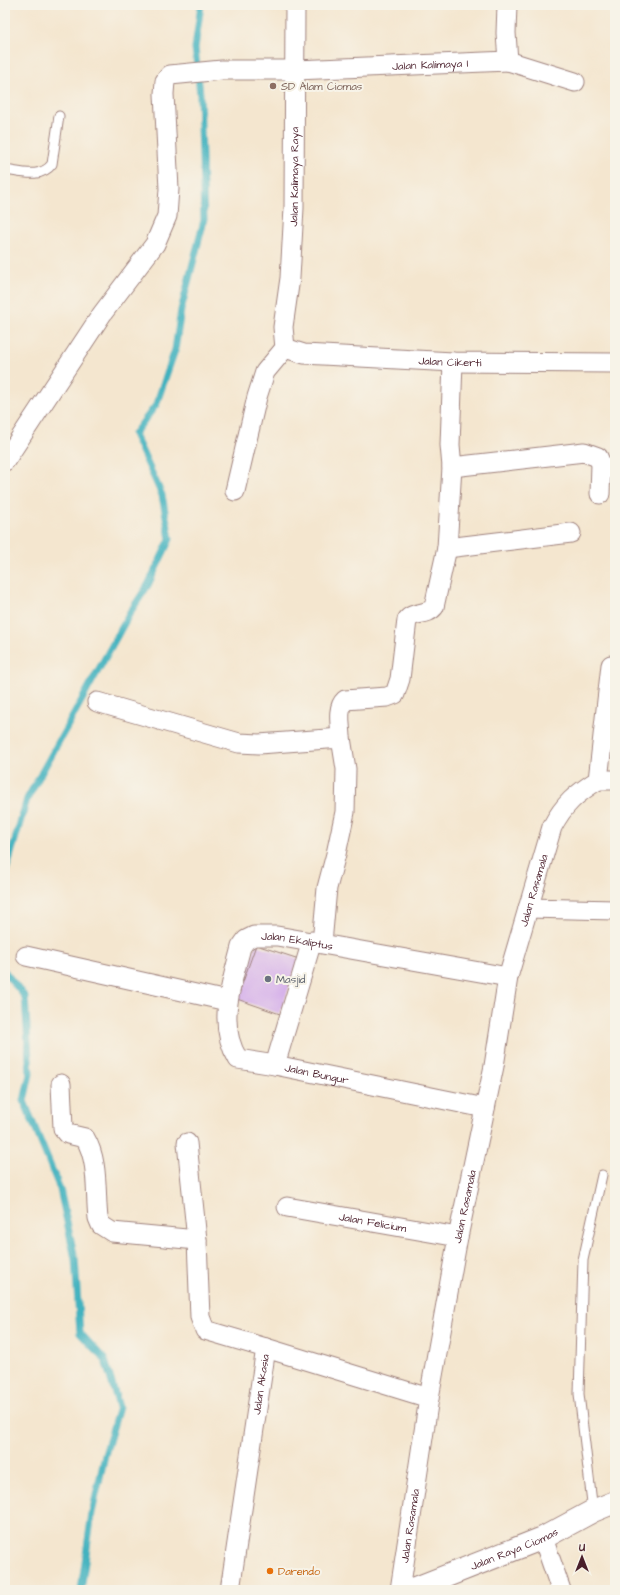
<svg xmlns="http://www.w3.org/2000/svg" width="620" height="1595" font-family="'Architects Daughter',sans-serif">
  <style>
    .lines { fill: none; stroke-linecap: round; stroke-linejoin: round }
    .stream { stroke: #43b2bf; stroke-width: 7 }
    .building { fill: #d3abea }
    .lane-casing { stroke: #9f827d; stroke-width: 11 }
    .street-casing { stroke: #9f827d; stroke-width: 21 }
    .secondary-casing { stroke: #9f827d; stroke-width: 24 }
    .lane { stroke: #fff; stroke-width: 9 }
    .street { stroke: #fff; stroke-width: 19 }
    .secondary { stroke: #fff; stroke-width: 22 }
    .education-dot { fill: #8d6e63; stroke: #f7f3e8; stroke-width: 1.5 }
    .worship-dot { fill: #6b7280; stroke: #f7f3e8; stroke-width: 1.5 }
    .food-dot { fill: #e8710a; stroke: #f7f3e8; stroke-width: 1.5 }
    .labels { text-anchor: middle; dominant-baseline: central; stroke-width: 4; stroke-linejoin: round; paint-order: stroke }
    .street-label { font-size: 11px; fill: #4a1f2b; stroke: #f7f3e8 }
    .education-label { font-size: 11px; fill: #785e54; stroke: #f7f3e8; text-anchor: start }
    .worship-label { font-size: 11px; fill: #5b616d; stroke: #f7f3e8; text-anchor: start }
    .food-label { font-size: 11px; fill: #c56008; stroke: #f7f3e8; text-anchor: start }
  </style>
  <rect width="100%" height="100%" fill="#f7f3e8"/>
  <filter id="ink" filterUnits="userSpaceOnUse"><feTurbulence type="fractalNoise" baseFrequency=".025" numOctaves="2"/><feDisplacementMap in="SourceGraphic" scale="8" xChannelSelector="R" yChannelSelector="G"/><feConvolveMatrix kernelMatrix="1 2 1 2 8 2 1 2 1" color-interpolation-filters="sRGB"/></filter>
  <filter id="wash" filterUnits="userSpaceOnUse"><feTurbulence type="fractalNoise" baseFrequency=".012" numOctaves="4" result="noise"/><feDisplacementMap in="SourceGraphic" scale="16" xChannelSelector="R" yChannelSelector="G"/><feGaussianBlur stdDeviation="0.9" result="paint"/><feColorMatrix in="noise" values="0 0 0 0 0 0 0 0 0 0 0 0 0 0 0 0 0 1.4 0 .05"/><feComposite in="paint" operator="in"/></filter>
  <g filter="url(#wash)">
    <rect width="100%" height="100%" fill="#f4e6cf"/>
    <g class="lines">
      <!-- stream -->
      <path class="stream" d="M5 874 27 799 131 611 148 585 170 539 162 495 134 434 156 405 175 350 181 310 204 220 200 94 195 48 201 5
        M5 972 25 997 30 1074 24 1101 60 1189 75 1259 80 1333 105 1360 119 1407 105 1455 92 1513 81 1590"/>
    </g>
    <g id="blocks">
      <!-- building -->
      <path class="building" d="M256 945 299 959 280 1014 237 999Z"/>
    </g>
  </g>
  <g filter="url(#ink)">
    <use href="#blocks" fill-opacity="0" stroke="#9f827d" stroke-width="1"/>
    <g class="lines">
      <!-- lane casing -->
      <g class="lane-casing">
        <path id="lane" d="M5 170C21 172 41 179 52 164L59 116
          M593 1511 579 1394 583 1260 602 1175"/>
      </g>
      <!-- street casing -->
      <g class="street-casing">
        <g id="street">
          <path d="M508 61 575 82"/>
          <path id="s1" d="M285 348 283 327 290 278 294 208 295 5"/>
          <path id="s2" d="M285 348 304 354 453 362 615 363"/>
          <path d="M453 362 450 445 452 467 584 452 598 457 601 464 600 494"/>
          <path id="s3" d="M5 461 102 314 155 244 167 216 169 189 164 94 165 81 170 75 222 70H296L508 61 506 33 507 5"/>
          <path d="M452 467 447 548 571 533"/>
          <path d="M235 491 257 397 265 372 285 348"/>
          <path d="M97 702 239 743 259 744 341 738 346 769 345 812 336 854 327 888 322 943"/>
          <path d="M341 738C341 727 336 708 345 700L387 697 395 694 400 679 407 620C413 611 427 616 434 607L447 548"/>
          <path d="M598 780H615"/>
          <path d="M528 908 615 910"/>
          <path id="s4" d="M312 941 275 1065 485 1108"/>
          <path d="M26 956 227 1001"/>
          <path id="s5" d="M275 1065 238 1059C216 1023 232 984 241 947L246 940 254 936H277L508 977"/>
          <path d="M61 1084 63 1128 68 1134 85 1138C99 1161 95 1192 98 1218L101 1225 112 1232 197 1240"/>
          <path d="M187 1143 197 1240 200 1317 205 1330 266 1348"/>
          <path id="s6" d="M287 1207 458 1237"/>
          <path d="M543 1538 561 1590"/>
          <path id="s7" d="M230 1590 266 1348 429 1398"/>
          <path id="s8" d="M400 1590 429 1398 458 1237 494 1066 508 977 552 827C564 804 576 794 598 780L611 665"/>
        </g>
      </g>
      <!-- secondary casing -->
      <g class="secondary-casing">
        <g id="secondary">
          <path id="s9" d="M411 1590 543 1538 593 1511 615 1502"/>
        </g>
      </g>
      <!-- lane -->
      <use href="#lane" class="lane"/>
      <!-- street -->
      <use href="#street" class="street"/>
      <!-- secondary -->
      <use href="#secondary" class="secondary"/>
    </g>
  </g>
  <!-- markers -->
  <circle class="education-dot" cx="273" cy="86" r="4"/>
  <circle class="worship-dot" cx="268" cy="979" r="4"/>
  <circle class="food-dot" cx="270" cy="1571" r="4"/>
  <g class="labels">
    <!-- street labels -->
    <g class="street-label">
      <text stroke="none"><textPath href="#s3" startOffset="698">Jalan Kalimaya I</textPath></text>
      <text stroke="none"><textPath href="#s1" startOffset="172">Jalan Kalimaya Raya</textPath></text>
      <text stroke="none"><textPath href="#s2" startOffset="166">Jalan Cikerti</textPath></text>
      <text stroke="none"><textPath href="#s8" startOffset="713">Jalan Rasamala</textPath></text>
      <text stroke="none"><textPath href="#s5" startOffset="214">Jalan Ekaliptus</textPath></text>
      <text stroke="none"><textPath href="#s4" startOffset="172">Jalan Bungur</textPath></text>
      <text stroke="none"><textPath href="#s8" startOffset="389">Jalan Rasamala</textPath></text>
      <text stroke="none"><textPath href="#s6" startOffset="87">Jalan Felicium</textPath></text>
      <text stroke="none"><textPath href="#s7" startOffset="208">Jalan Akasia</textPath></text>
      <text stroke="none"><textPath href="#s8" startOffset="65">Jalan Rasamala</textPath></text>
      <text stroke="none"><textPath href="#s9" startOffset="111">Jalan Raya Ciomas</textPath></text>
    </g>
    <!-- education labels -->
    <g class="education-label">
      <text x="281" y="86">SD Alam Ciomas</text>
    </g>
    <!-- worship labels -->
    <g class="worship-label">
      <text x="276" y="979">Masjid</text>
    </g>
    <!-- food labels -->
    <g class="food-label">
      <text x="278" y="1571">Darendo</text>
    </g>
  </g>
  <!-- margin -->
  <rect width="620" height="1595" fill="none" stroke="#f7f3e8" stroke-width="20"/>
  <!-- north arrow -->
  <g transform="translate(582 1557)" stroke="#f7f3e8" stroke-width="3" paint-order="stroke">
  <path d="M0-3L7 15L0 10L-7 15Z" fill="#4a1f2b"/>
  <text y="-6" font-size="11" font-weight="bold" text-anchor="middle" fill="#4a1f2b">U</text>
  </g>
</svg>
